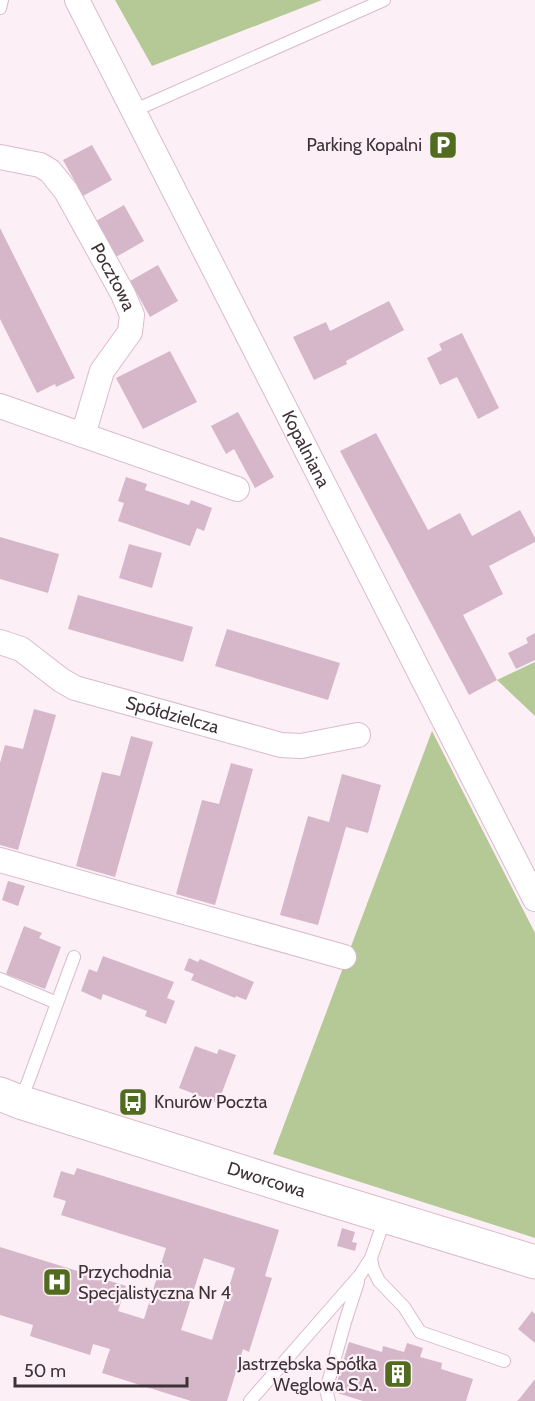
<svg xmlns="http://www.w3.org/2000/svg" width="535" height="1401" font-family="Cabin,sans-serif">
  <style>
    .green { fill: #b4c996 }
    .building { fill: #d6b7c9; fill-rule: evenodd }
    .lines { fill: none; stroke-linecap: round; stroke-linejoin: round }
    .service-casing { stroke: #dabbcc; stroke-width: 14 }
    .minor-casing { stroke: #dabbcc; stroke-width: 26 }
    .secondary-casing { stroke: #dabbcc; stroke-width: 35 }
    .service { stroke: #fff; stroke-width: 12 }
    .minor { stroke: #fff; stroke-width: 24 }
    .secondary { stroke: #fff; stroke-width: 33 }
    .labels { text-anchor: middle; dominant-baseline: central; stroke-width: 4.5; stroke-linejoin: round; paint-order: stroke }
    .poi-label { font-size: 18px; fill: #3e3239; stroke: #fceff6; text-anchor: end }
    .street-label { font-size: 18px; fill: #3e3239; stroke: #fceff6 }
  </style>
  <rect width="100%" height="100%" fill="#fceff6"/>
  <!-- green -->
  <path class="green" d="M115 0H322L152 66Z
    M535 662V716L497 680Z
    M432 731 535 933V1238L273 1154Z"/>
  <!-- building -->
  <path class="building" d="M92 145 112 180 83 196 63 160Z
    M124 205 144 241 116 257 96 221Z
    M0 228 75 378 56 387 55 384 37 393 0 319Z
    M158 265 178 301 150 317 130 281Z
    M389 301 404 330 346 361 347 364 314 380 293 337 326 322 330 331Z
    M462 333 499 408 478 419 457 377 440 385 427 358 442 350 439 344Z
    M170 351 197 402 143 429 116 378Z
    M238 412 274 477 255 488 234 449 226 454 211 426Z
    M376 433 428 530 460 513 472 536 520 510 535 538V542L489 566 503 594 463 615 497 680 469 695 340 451Z
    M126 477 147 484 145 490 189 505 191 500 212 508 204 531 197 528 190 546 118 521 124 503 118 501Z
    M0 537 59 554 48 593 0 579Z
    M129 544 162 553 152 588 119 578Z
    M78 595 193 627 183 662 68 629Z
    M227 629 340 663 328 700 215 666Z
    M535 633V660L516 669 508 653 528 643 526 638Z
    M34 709 56 715 18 850 0 845V763L5 745 23 749Z
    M131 736 153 742 115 877 76 866 102 772 120 776Z
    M231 763 253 769 215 905 176 894 202 800 219 804Z
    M342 774 381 785 368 833 346 827 318 925 280 915 308 816 329 822Z
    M8 881 25 886 18 906 2 900Z
    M24 926 42 933 39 938 61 947 45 989 6 974Z
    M103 956 174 982 167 998 175 1001 166 1024 145 1016 147 1011 103 994 101 1000 81 991 89 969 97 972Z
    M189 958 198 962 200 959 254 982 246 1000 236 996 235 998 191 980 194 974 184 970Z
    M195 1046 217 1054 219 1049 236 1055 218 1103 179 1088Z
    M77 1168 279 1230 265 1276 272 1278 249 1352 243 1349 227 1401H191L102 1373 110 1349 93 1344 90 1355 30 1336 33 1325 0 1315V1247L126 1286 118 1311 144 1319 166 1248 61 1215 66 1201 53 1197 61 1171 74 1175ZM204 1258 235 1268 212 1340 181 1330Z
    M342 1228 355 1232 352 1242 357 1243 355 1251 337 1246Z
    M532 1311 535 1314V1343L518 1329Z
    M349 1342 382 1352 383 1346 404 1352 407 1343 423 1348 420 1357 442 1363 441 1369 473 1379 466 1401H363L334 1392Z
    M535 1379V1401H517L520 1398Z"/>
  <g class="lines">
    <!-- service casing -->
    <g class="service-casing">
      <path id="service" d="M0 8 2 0
        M133 111 384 0
        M0 979 57 1003
        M20 1101 28 1082 74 957
        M371 1258 373 1269 379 1281 404 1307 420 1332 504 1361
        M250 1401 360 1275 371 1258 385 1218
        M329 1401 326 1390 345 1322 358 1282"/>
    </g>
    <!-- minor casing -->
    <g class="minor-casing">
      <g id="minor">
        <path id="s1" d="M77 0 535 899"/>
        <path id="s2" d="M0 157 40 165 50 171 66 191 123 294 132 315 130 332 102 371 83 435"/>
        <path d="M0 406 237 489"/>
        <path id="s3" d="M0 642 21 649 61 680 75 688 281 745 301 746 358 735"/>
        <path d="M0 860 344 957"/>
      </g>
    </g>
    <!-- secondary casing -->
    <g class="secondary-casing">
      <g id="secondary">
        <path id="s4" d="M0 1094 20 1102 293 1188 535 1262"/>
      </g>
    </g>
    <!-- service -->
    <use href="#service" class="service"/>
    <!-- minor -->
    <use href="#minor" class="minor"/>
    <!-- secondary -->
    <use href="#secondary" class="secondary"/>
  </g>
  <!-- icons -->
  <defs>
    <g id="parking-square" transform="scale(1.5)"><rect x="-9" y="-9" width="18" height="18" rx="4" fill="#516c1e" stroke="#fceff6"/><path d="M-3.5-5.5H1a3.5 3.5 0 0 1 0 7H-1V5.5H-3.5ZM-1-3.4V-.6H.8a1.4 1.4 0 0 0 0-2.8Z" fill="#fff"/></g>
    <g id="bus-square" transform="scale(1.5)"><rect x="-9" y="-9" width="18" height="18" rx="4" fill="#516c1e" stroke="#fceff6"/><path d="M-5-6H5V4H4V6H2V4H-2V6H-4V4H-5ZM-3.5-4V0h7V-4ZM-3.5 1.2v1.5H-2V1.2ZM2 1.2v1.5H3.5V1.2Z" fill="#fff"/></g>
    <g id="hospital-square" transform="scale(1.5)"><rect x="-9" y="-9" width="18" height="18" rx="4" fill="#516c1e" stroke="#fceff6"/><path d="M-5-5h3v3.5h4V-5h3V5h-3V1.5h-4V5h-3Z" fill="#fff"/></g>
    <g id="building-square" transform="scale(1.5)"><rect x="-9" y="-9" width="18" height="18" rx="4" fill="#516c1e" stroke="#fceff6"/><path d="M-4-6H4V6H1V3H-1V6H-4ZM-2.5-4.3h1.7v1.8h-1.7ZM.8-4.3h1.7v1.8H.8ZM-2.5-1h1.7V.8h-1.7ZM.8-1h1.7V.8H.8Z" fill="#fff"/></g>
  </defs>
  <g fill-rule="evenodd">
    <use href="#parking-square" x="443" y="145"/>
    <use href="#bus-square" x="133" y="1102"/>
    <use href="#hospital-square" x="57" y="1282"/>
    <use href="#building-square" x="398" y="1374"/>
  </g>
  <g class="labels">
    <!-- poi labels -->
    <g class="poi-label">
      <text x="422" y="145">Parking Kopalni</text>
      <text x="154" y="1102" text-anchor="start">Knurów Poczta</text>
      <text x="78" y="1272" text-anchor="start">Przychodnia<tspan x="78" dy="21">Specjalistyczna Nr 4</tspan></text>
      <text x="377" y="1364">Jastrzębska Spółka<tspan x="377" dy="21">Węglowa S.A.</tspan></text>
    </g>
    <!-- street labels -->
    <g class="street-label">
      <text stroke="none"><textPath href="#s2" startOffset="176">Pocztowa</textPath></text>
      <text stroke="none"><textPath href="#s1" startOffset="504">Kopalniana</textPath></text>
      <text stroke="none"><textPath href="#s3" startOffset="190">Spółdzielcza</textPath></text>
      <text stroke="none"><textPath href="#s4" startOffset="280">Dworcowa</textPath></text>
    </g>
  </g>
  <!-- scale -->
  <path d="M15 1377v9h172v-9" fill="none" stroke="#3e3239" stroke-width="3"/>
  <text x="24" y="1377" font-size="18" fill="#3e3239" stroke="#fceff6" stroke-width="4.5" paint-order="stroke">50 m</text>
</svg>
